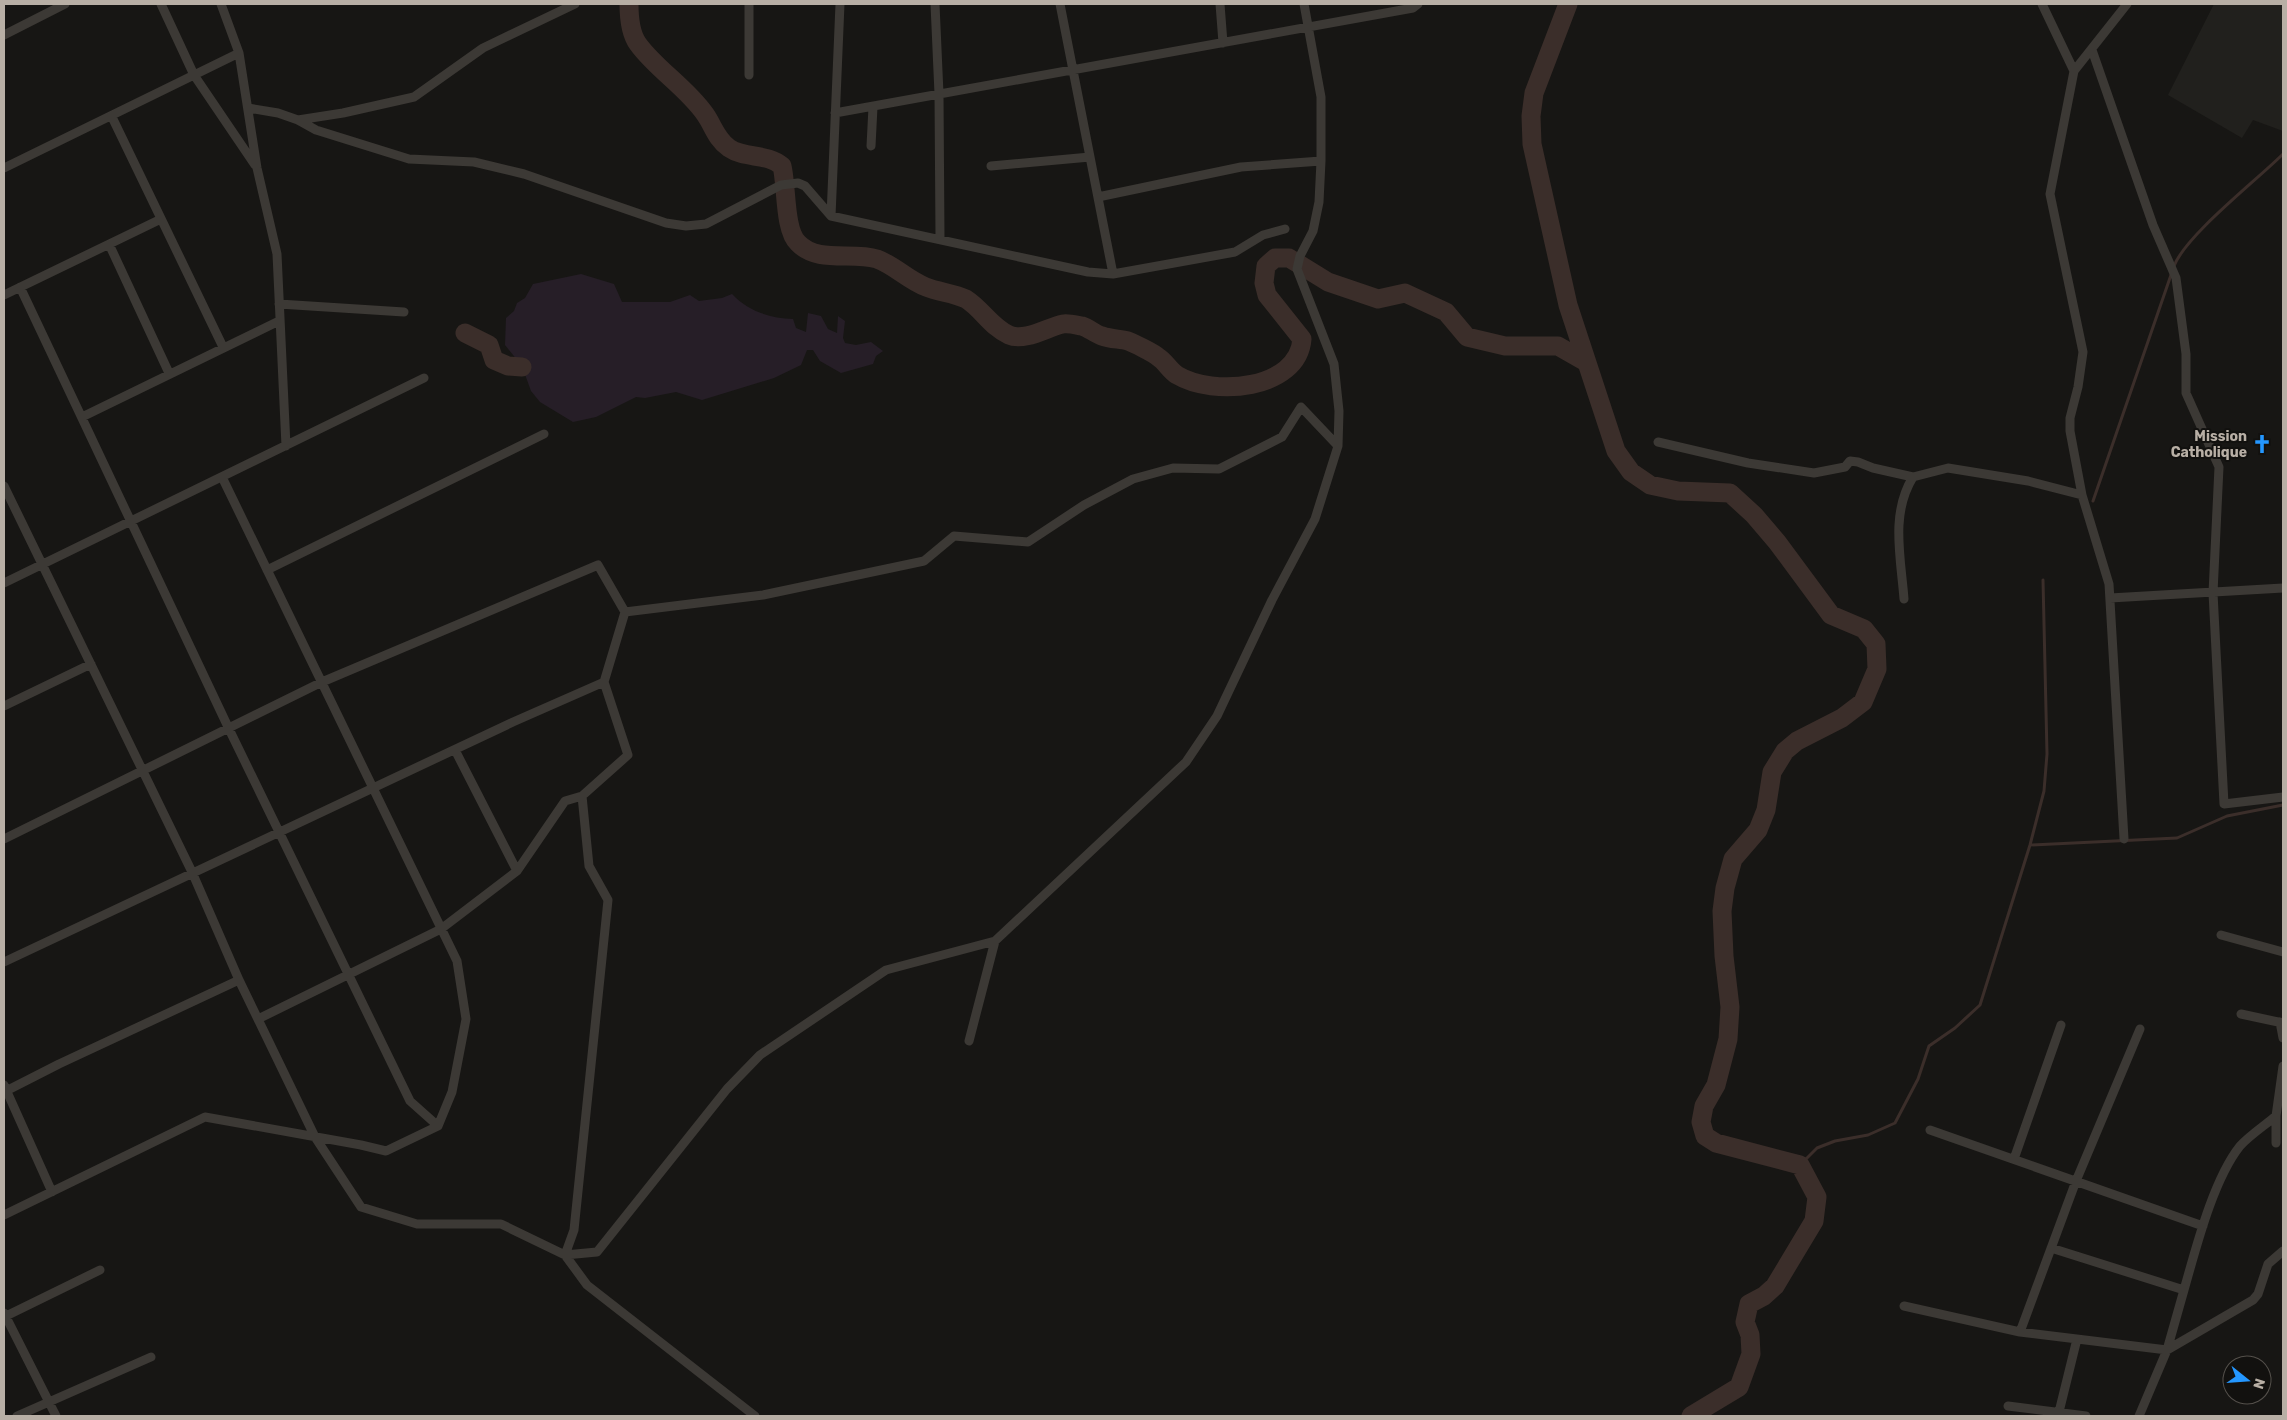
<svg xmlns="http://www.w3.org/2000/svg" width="2287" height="1420" font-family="Rubik,sans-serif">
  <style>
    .built { fill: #21201d }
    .green { fill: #261e27 }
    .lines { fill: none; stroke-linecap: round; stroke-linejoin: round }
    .stream { stroke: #3b2e2a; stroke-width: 3 }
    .river { stroke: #3b2e2a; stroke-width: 19 }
    .minor { stroke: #3c3935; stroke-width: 9 }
    .labels { text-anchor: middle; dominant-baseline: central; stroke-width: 4; stroke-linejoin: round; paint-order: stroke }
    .poi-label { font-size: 14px; font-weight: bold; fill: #b8afa5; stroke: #12110f; text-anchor: end }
  </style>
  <rect width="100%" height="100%" fill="#171614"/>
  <!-- built -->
  <path class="built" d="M2214 4H2283V131L2253 120 2242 138 2168 95Z"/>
  <!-- green -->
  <path class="green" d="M581 274 614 284 622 302H670L690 295 699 301 722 298 732 294C748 311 769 318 793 319L796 328 806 332 808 313 821 316 828 329 837 333 838 316 845 321 843 338 845 343 856 345 871 342 883 351 876 356 873 364 841 373 820 361 813 350H807L801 365 774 378 702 400 676 392 645 398 636 397 596 417 573 422 540 402 531 391 522 366 505 345 506 318 514 311 517 303 525 298 533 284Z"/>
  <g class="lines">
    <!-- stream -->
    <path class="stream" d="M2174 266C2186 235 2257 180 2283 154
      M2093 501 2172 272
      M2030 845 2177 838 2227 816 2283 805
      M1800 1165 1817 1148 1835 1141 1868 1135 1895 1123 1918 1079 1929 1046 1955 1028 1980 1005 2030 845 2044 791 2047 754 2043 580"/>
    <!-- river -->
    <path class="river" d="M629 4C629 17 630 33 638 44 656 69 686 87 705 114 713 125 716 139 729 148 745 159 767 153 782 166 787 186 784 230 798 243 818 264 852 251 877 259 894 265 908 280 926 287 938 292 954 293 966 299 982 309 991 327 1009 335 1025 342 1048 327 1063 324 1068 323 1076 325 1082 326 1089 328 1095 334 1102 336 1110 339 1120 339 1128 341 1133 343 1154 353 1158 357 1165 361 1170 371 1177 375 1213 397 1298 390 1302 339L1267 295 1264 283 1266 266 1275 258H1289L1328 282 1378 299 1405 293 1446 312 1467 337 1505 346H1558L1586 362
      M1568 4 1534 93 1531 116 1532 144 1568 305 1616 451 1631 472 1650 485 1678 491 1730 493 1754 515 1777 542 1831 615 1864 629 1876 644 1877 669 1863 702 1842 718 1797 741 1785 751 1772 772 1766 810 1758 830 1733 859 1725 888 1722 911 1724 956 1730 1007 1728 1039 1716 1085 1704 1106 1701 1122 1705 1136 1716 1143 1800 1165 1817 1197 1814 1221 1775 1286 1764 1296 1749 1304 1745 1322 1750 1335 1751 1354 1739 1387 1691 1416
      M465 333 489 345 494 360 508 366 522 367"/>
    <!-- minor -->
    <path class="minor" d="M161 4 194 75 255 165
      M221 4 239 53 257 168 277 254 286 446
      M749 4V75
      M935 4 939 94 940 238
      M1060 4 1113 274
      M1220 4 1223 43
      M1304 4 1321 97V161L1319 202 1313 231 1300 256 1297 269 1334 364 1339 411 1338 446
      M2042 4 2074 71
      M4 35 65 4
      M2092 50 2153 225 2176 278 2186 354V393L2219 467 2213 593 2224 804 2283 797
      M248 108 278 113 298 120 316 130 409 159 474 162 524 174 666 223 686 226 706 224 781 185 798 183 805 186 831 216 1088 272 1113 274 1235 252 1263 235 1285 229
      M835 113 1413 8 1418 4
      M112 117 223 347
      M298 120 343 113 414 97 483 48 575 4
      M871 146 873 107
      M991 166 1090 157
      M4 168 239 53
      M1098 197 1241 167 1321 161
      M831 216 840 4
      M109 244 169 373
      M20 287 229 729 410 1101 438 1126
      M4 295 161 219
      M279 304 404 312
      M82 417 279 321
      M1658 442 1748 463 1814 473 1845 467 1850 461 1858 462 1873 468 1913 477
      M4 486 192 872 239 980 315 1137 361 1207 417 1224H501L565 1255 597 1252 727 1089 760 1055 886 970 995 941 1186 762 1217 716 1272 600 1315 519 1338 446 1301 407 1282 437 1219 469 1173 468 1133 479 1084 505 1028 542 954 536 924 561 763 595 625 612 604 682 513 722 4 962
      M267 570 544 434
      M4 583 424 378
      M2110 598 2283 588
      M1904 599C1901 558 1890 514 1913 477L1948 468 2028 481 2082 495
      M604 682 628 755 582 796 589 866 608 900 574 1230 565 1255 587 1285 755 1416
      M4 706 91 664
      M455 750 517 871
      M4 839 322 682 598 565 625 612
      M2124 839 2109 584 2082 495 2070 431V418L2078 387 2083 352 2050 194 2074 71 2127 4
      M2221 935 2283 952
      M2241 1014 2283 1023
      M258 1019 441 929 517 871 565 801 582 796
      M2280 1022 2283 1038
      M969 1041 995 941
      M4 1085 52 1192
      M6 1091 59 1064 239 980
      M1930 1130 2203 1226
      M2276 1143V1116L2283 1066
      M2014 1159 2061 1025
      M4 1215 205 1117 361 1145 386 1151 438 1126 452 1092 466 1019 457 961 222 477
      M2051 1248 2184 1290 2167 1350 2139 1416
      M2184 1290C2196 1248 2213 1180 2240 1146 2250 1135 2264 1126 2276 1116
      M1904 1306 2020 1332 2167 1350 2253 1300 2258 1294 2268 1264 2283 1251
      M4 1313 56 1416
      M4 1317 100 1270
      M2020 1332 2076 1181 2140 1029
      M2008 1406 2086 1416
      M17 1416 151 1357
      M2058 1416 2077 1339"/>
  </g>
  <!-- icons -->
  <defs>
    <g id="church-bare" transform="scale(1.5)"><path d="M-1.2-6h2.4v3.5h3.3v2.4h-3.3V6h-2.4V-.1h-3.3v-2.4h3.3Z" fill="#2497ff" stroke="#12110f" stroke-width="2.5" paint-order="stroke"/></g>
  </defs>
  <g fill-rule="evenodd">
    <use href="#church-bare" x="2262" y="444"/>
  </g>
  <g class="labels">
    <!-- poi labels -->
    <g class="poi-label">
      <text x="2247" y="436">Mission<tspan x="2247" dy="16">Catholique</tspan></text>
    </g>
  </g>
  <!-- border -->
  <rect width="2287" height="1420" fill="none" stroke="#b8afa5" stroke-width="10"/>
  <!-- north arrow -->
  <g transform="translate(2247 1380) rotate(107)"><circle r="24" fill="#12110f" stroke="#54504b"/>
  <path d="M0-4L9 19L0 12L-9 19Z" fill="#2497ff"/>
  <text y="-8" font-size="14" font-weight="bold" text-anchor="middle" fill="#b8afa5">N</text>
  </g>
</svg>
